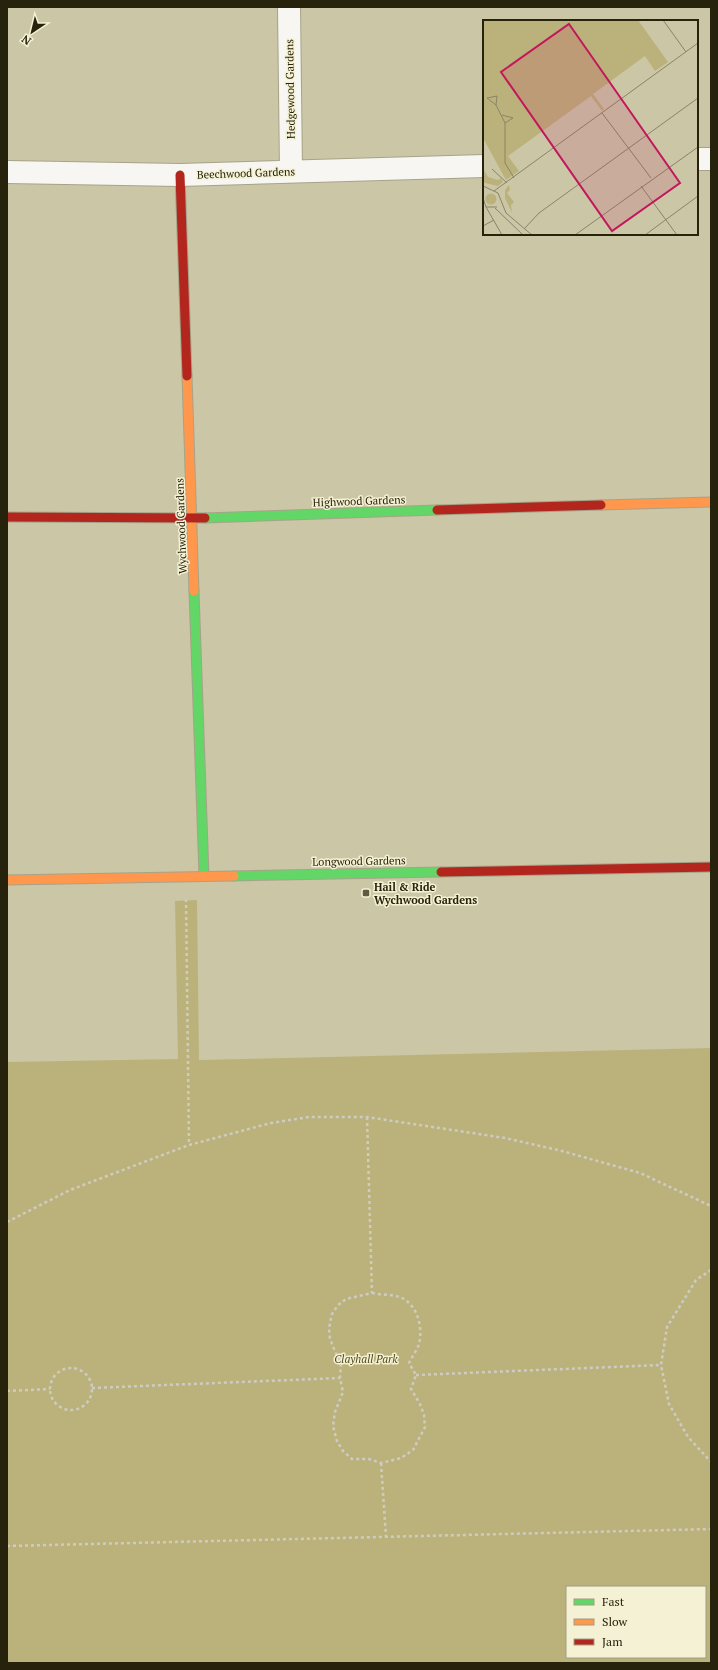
<svg xmlns="http://www.w3.org/2000/svg" width="718" height="1670" font-family="'PT Serif',serif">
  <style>
    .green { fill: #bbb27b; fill-rule: evenodd }
    .lines { fill: none; stroke-linecap: round; stroke-linejoin: round }
    .street-casing { stroke: #a7a389; stroke-width: 24 }
    .fast-casing { stroke: #a7a389; stroke-width: 11 }
    .slow-casing { stroke: #a7a389; stroke-width: 11 }
    .jam-casing { stroke: #a7a389; stroke-width: 11 }
    .path { stroke: #ceccc2; stroke-width: 2.5; stroke-dasharray: 3 3; stroke-linecap: butt }
    .street { stroke: #f7f6f2; stroke-width: 22 }
    .fast { stroke: #63d668; stroke-width: 9 }
    .slow { stroke: #ff974d; stroke-width: 9 }
    .jam { stroke: #b3261e; stroke-width: 9 }
    .poi-dot { fill: #605b41; stroke: #f5f1d4; stroke-width: 1.5 }
    .labels { text-anchor: middle; dominant-baseline: central; stroke-width: 3; stroke-linejoin: round; paint-order: stroke }
    .street-label { font-size: 11px; fill: #26220b; stroke: #f5f1d4 }
    .poi-label { font-size: 11px; font-weight: bold; fill: #26220b; stroke: #f5f1d4; text-anchor: start }
    .park-label { font-size: 11px; font-style: italic; fill: #50491b; stroke: #f5f1d4 }
    .inset-road { fill: none; stroke: #898468; stroke-width: 1 }
    .view { fill: #c2185b; fill-opacity: 0.15; stroke: #c2185b; stroke-width: 2 }
    .inset-edge { fill: none; stroke: #26220b; stroke-width: 2 }
  </style>
  <rect width="100%" height="100%" fill="#cbc6a6"/>
  <!-- green -->
  <path class="green" d="M197 900 199 1060 711 1048V1663H7V1062L178 1059 175 901ZM567 1587H705V1657H567Z"/>
  <g class="lines">
    <!-- street casing -->
    <g class="street-casing">
      <path id="street" d="M289 7 291 171
        M697 159H711
        M7 172 180 175 484 166"/>
    </g>
    <!-- fast casing -->
    <g class="fast-casing">
      <path id="fast" d="M205 518 437 510
        M194 591 204 876
        M234 876 441 872"/>
    </g>
    <!-- slow casing -->
    <g class="slow-casing">
      <path id="slow" d="M187 376 194 591
        M601 505 711 502
        M7 880 234 876"/>
    </g>
    <!-- jam casing -->
    <g class="jam-casing">
      <path id="jam" d="M180 175 187 376
        M437 510 601 505
        M7 517 205 518
        M441 872 711 867"/>
    </g>
    <!-- path -->
    <path class="path" d="M186 899 189 1145
      M367 1117 372 1293
      M7 1222 70 1190 189 1145 271 1123 309 1117H367L505 1138 562 1151 640 1173 711 1206
      M711 1270 696 1280 667 1327 661 1365 669 1404 688 1437 711 1462
      M372 1293C382 1295 393 1294 402 1298 418 1306 423 1328 419 1344 417 1350 412 1357 409 1363L416 1375 411 1389 420 1404 424 1415 425 1427 413 1450 401 1458 381 1463 369 1459H352L343 1451 337 1441 333 1426 335 1412 343 1392 340 1378 341 1366 330 1339 329 1328 332 1314 338 1305 346 1299Z
      M50 1389a21 21 0 1 1 42 0a21 21 0 1 1-42 0Z
      M416 1375 661 1365
      M92 1388 340 1378
      M7 1391 50 1389
      M381 1463 386 1537
      M7 1546 711 1529"/>
    <!-- street -->
    <use href="#street" class="street"/>
    <!-- fast -->
    <use href="#fast" class="fast"/>
    <!-- slow -->
    <use href="#slow" class="slow"/>
    <!-- jam -->
    <use href="#jam" class="jam"/>
  </g>
  <!-- markers -->
  <rect class="poi-dot" x="362" y="889" width="8" height="8" rx="2"/>
  <g class="labels">
    <!-- street labels -->
    <g class="street-label">
      <text transform="translate(290 89) rotate(-91)">Hedgewood Gardens</text>
      <text transform="translate(246 173) rotate(-2)">Beechwood Gardens</text>
      <text transform="translate(359 501) rotate(-2)">Highwood Gardens</text>
      <text transform="translate(181 526) rotate(-92)">Wychwood Gardens</text>
      <text transform="translate(359 861) rotate(-1)">Longwood Gardens</text>
    </g>
    <!-- poi labels -->
    <g class="poi-label">
      <text x="374" y="887">Hail &amp; Ride<tspan x="374" dy="13">Wychwood Gardens</tspan></text>
    </g>
    <!-- park labels -->
    <g class="park-label">
      <text x="366" y="1359">Clayhall Park</text>
    </g>
  </g>
  <!-- overview -->
  <g transform="translate(483 20)">
    <rect width="215" height="215" fill="#cbc6a6"/>
    <path d="M0 0H155L185 42 172 51 162 36 110 74 121 89 119 91 108 76 25 136 36 151 23 160 0 118ZM0 149 5 157 15 160 18 158 20 162 15 166 2 163 0 161ZM26 165 27 170 24 173 31 182 28 185 29 193 22 178V170ZM2.5 179a5.5 5.5 0 1 1 11 0a5.5 5.5 0 1 1-11 0Z" fill="#bbb27b"/>
    <path class="inset-road" d="M180 0 203 32M14 76 13 85 4 78ZM13 85 22 103V143L31 158M119 93 168 158M19 95 30 98 22 103M9 149 24 163M0 166 15 173 23 193 49 215M158 166 194 215M11 171 215 23M0 178 3 187H14M3 187 19 215M12 188 40 215M0 206 11 200M41 209 56 193 215 78M92 215 215 127M162 215 215 176"/>
    <path class="view" d="M86 4 197 163 129 211 18 52Z"/>
    <rect width="215" height="215" class="inset-edge"/>
  </g>
  <!-- border -->
  <rect width="718" height="1670" fill="none" stroke="#26220b" stroke-width="16"/>
  <!-- legend -->
  <rect x="566" y="1586" width="140" height="72" fill="#f5f1d4" stroke="#a29e84"/>
  <rect x="574" y="1599" width="20" height="6" fill="#63d668" stroke="#a29e84"/>
  <text x="602" y="1606" font-size="12" fill="#26220b">Fast</text>
  <rect x="574" y="1619" width="20" height="6" fill="#ff974d" stroke="#a29e84"/>
  <text x="602" y="1626" font-size="12" fill="#26220b">Slow</text>
  <rect x="574" y="1639" width="20" height="6" fill="#b3261e" stroke="#a29e84"/>
  <text x="602" y="1646" font-size="12" fill="#26220b">Jam</text>
  <!-- north arrow -->
  <g transform="translate(32 32) rotate(215)" stroke="#f5f1d4" stroke-width="3" paint-order="stroke">
  <path d="M0-3L7 15L0 10L-7 15Z" fill="#26220b"/>
  <text y="-6" font-size="11" font-weight="bold" text-anchor="middle" fill="#26220b">N</text>
  </g>
</svg>
